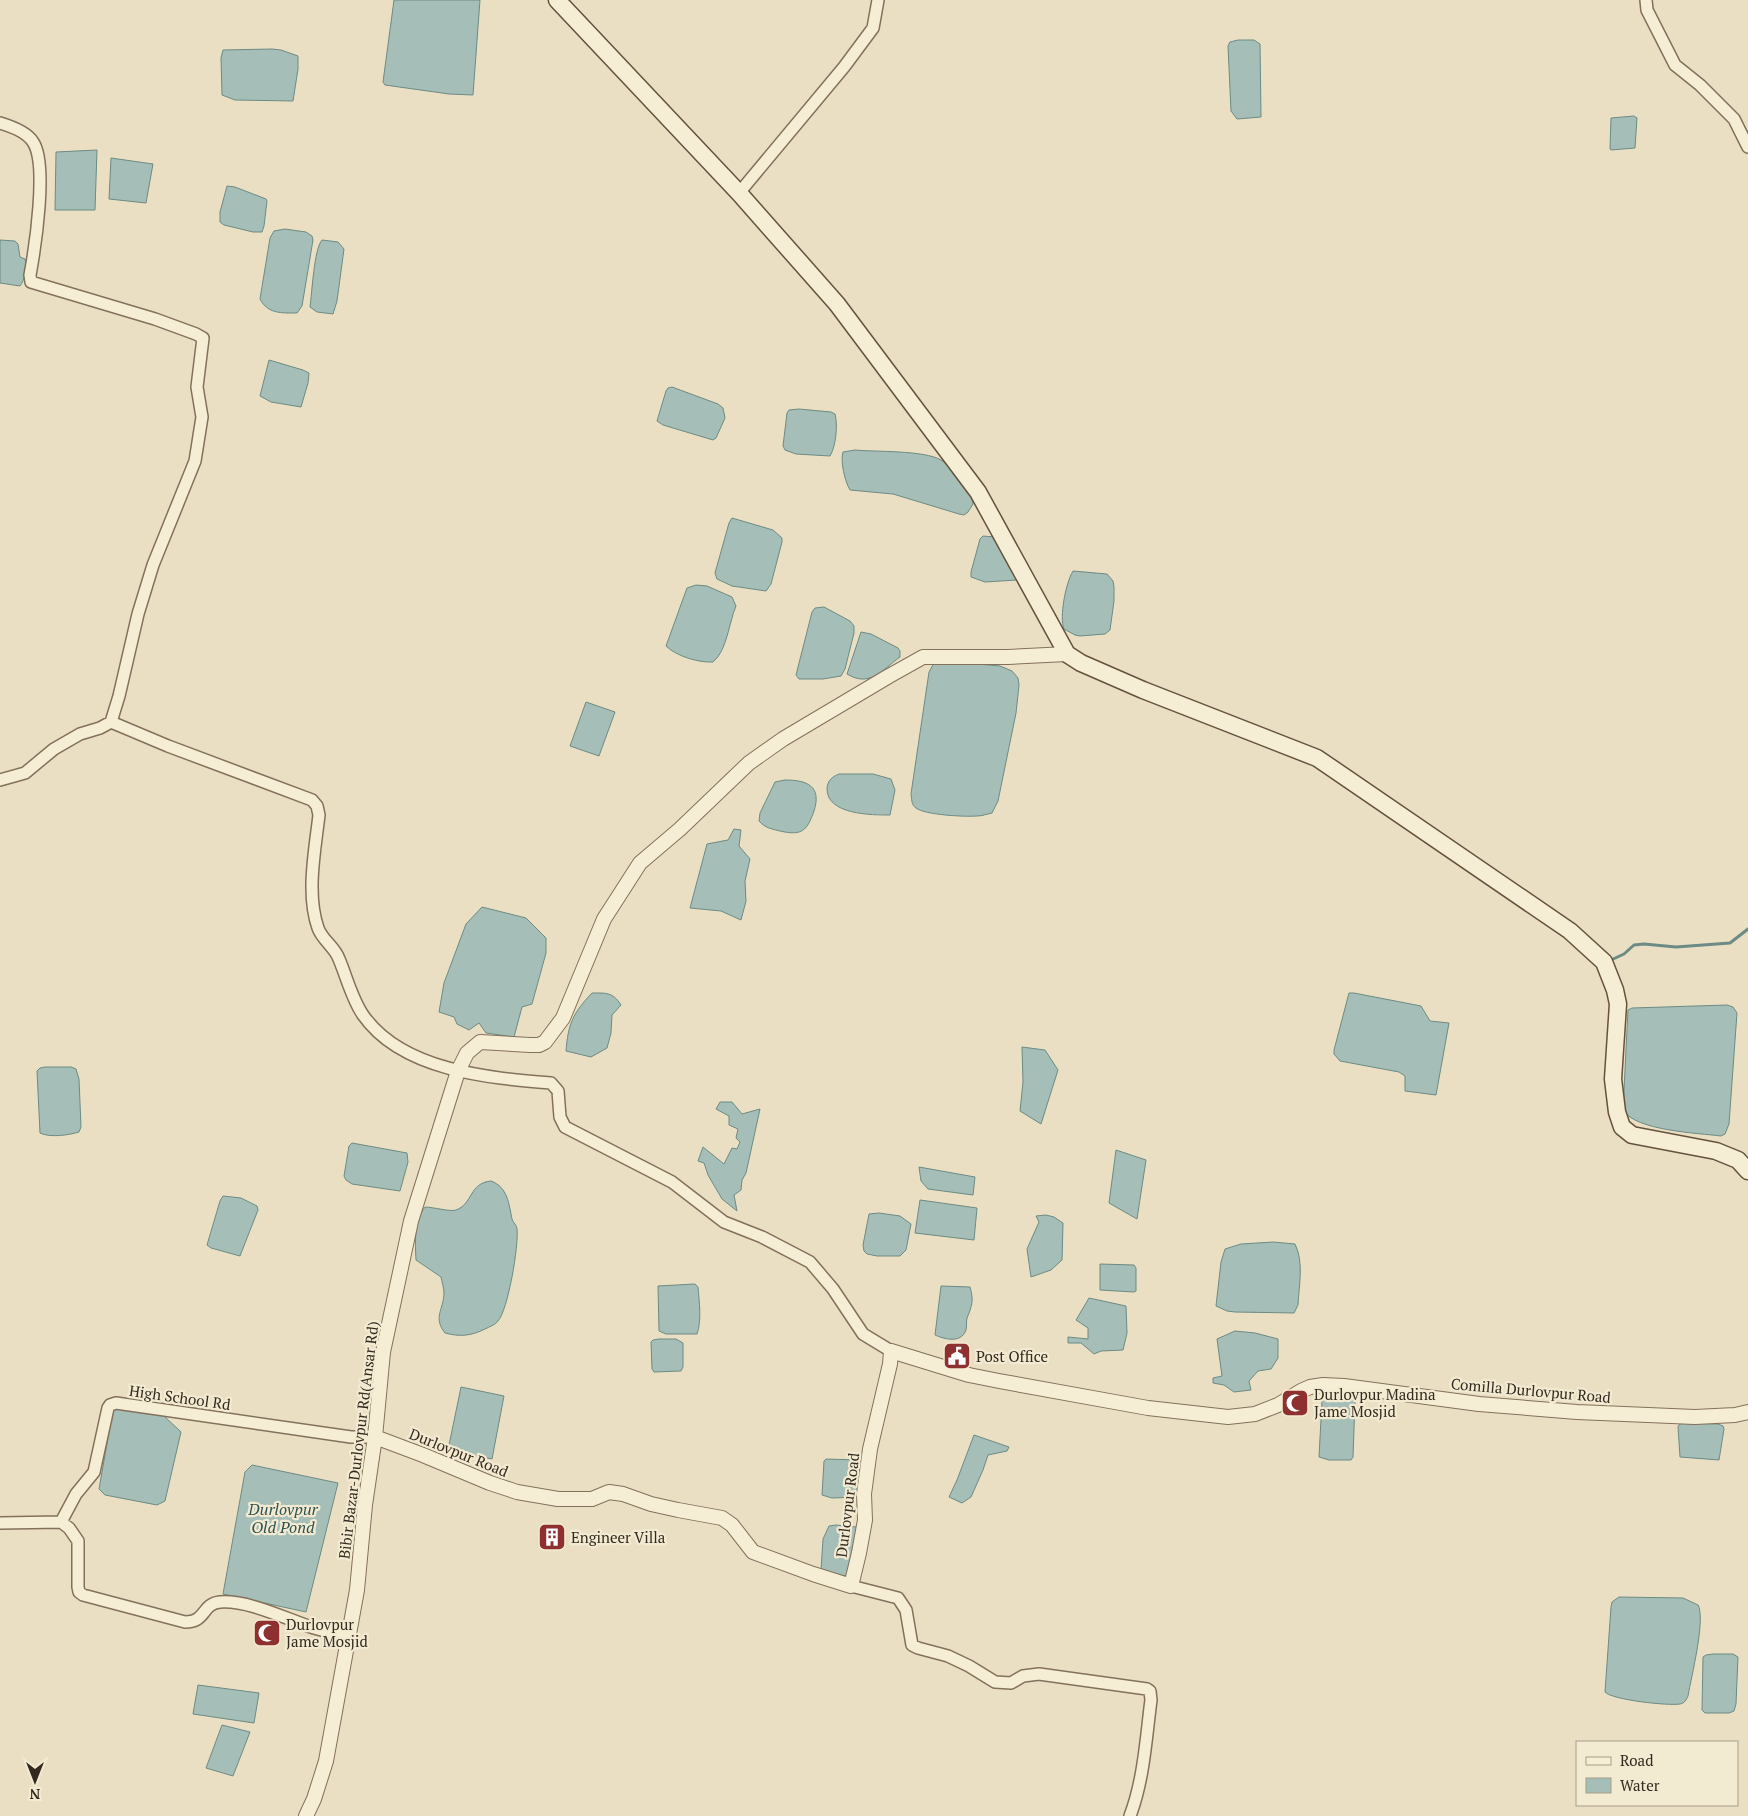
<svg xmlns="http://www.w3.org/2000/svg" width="1748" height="1816" font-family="'PT Serif',serif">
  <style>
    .water { fill: #a5beb7; stroke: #6c8b84 }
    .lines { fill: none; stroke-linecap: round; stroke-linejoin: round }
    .stream { stroke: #6c8b84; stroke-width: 3 }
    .minor-casing { stroke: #83715b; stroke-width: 14 }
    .tertiary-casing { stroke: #83715b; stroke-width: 16 }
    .secondary-casing { stroke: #65523e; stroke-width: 19 }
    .minor { stroke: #f6edd5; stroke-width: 11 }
    .tertiary { stroke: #f6edd5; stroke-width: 14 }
    .secondary { stroke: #f6edd5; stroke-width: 16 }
    .labels { text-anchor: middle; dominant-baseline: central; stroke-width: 4.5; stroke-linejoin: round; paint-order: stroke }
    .poi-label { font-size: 15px; fill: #34291e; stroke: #f3ead2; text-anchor: start }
    .street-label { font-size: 15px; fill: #34291e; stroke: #f3ead2 }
    .water-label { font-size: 16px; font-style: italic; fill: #2e5351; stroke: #f3ead2 }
  </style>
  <rect width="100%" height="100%" fill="#ebdfc3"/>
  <!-- water -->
  <path class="water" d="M394 0H480L473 95 449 94 385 85 383 82Z
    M1238 40H1254L1260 44 1261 117 1237 119 1231 111 1228 46 1230 42Z
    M272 49 281 50 298 56V69L293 101 235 100 222 95 221 58 223 50Z
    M1634 116 1637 118 1635 148 1611 150 1610 149 1611 118Z
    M97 150 95 210H55L56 152Z
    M111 158 153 164 146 203 109 199Z
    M227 186 235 187 266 199 267 201 264 226 262 232H253L224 225 220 222V212Z
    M285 229 306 232 312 236 313 240 302 306 297 313C281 313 268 314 260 299L270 238 274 231Z
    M0 240 15 241 18 244 20 257 25 259C27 266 25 280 20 286L0 283Z
    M322 240 338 242 344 249 337 301 333 314 317 312 310 307C312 293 314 249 322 240Z
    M269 360 303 370 309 373 308 383 301 407 271 402 260 396Z
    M672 387 718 404 723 408 725 418 716 438 713 440 663 425 657 421 666 391 668 388Z
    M799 409 831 412 835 414C838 425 836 446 830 456L796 454 785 450 783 446 787 413 789 410Z
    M855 450C875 452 924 450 941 460 949 465 956 475 961 483 966 490 972 496 973 504L968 512 964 515 959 514 893 494 850 490C845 482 840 461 843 452Z
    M732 518 773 530 782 538V542L771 584 766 591 732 586 717 579 715 573 729 523Z
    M983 536 994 537 1017 580 985 582 971 577V572L980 539Z
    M1073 571 1107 574 1113 581 1114 587V601L1110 630 1105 634 1080 636 1075 635 1064 629C1059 617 1066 582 1073 571Z
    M696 585 707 586 732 597 736 606C729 622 727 651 713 662 699 663 676 656 666 646L687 588Z
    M824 607 850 621 854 626V633L845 669 841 676 823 679H799L796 675 812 612 815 608Z
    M861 632 871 634 898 648 900 651V657C882 670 870 688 847 674Z
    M956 662 1000 666 1012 671 1018 678 1019 685 1016 713 998 801 992 813C987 814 982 816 977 816 965 817 925 815 916 808 911 805 912 799 911 794L929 672 934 663Z
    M586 702 615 712 599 756 570 746Z
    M839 774H873L891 779 895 790 890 815C872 815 826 815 827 788 828 780 832 777 839 774Z
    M785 780C807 780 822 786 814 811 807 831 802 836 780 831 772 829 765 828 759 821L760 813 775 782Z
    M734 829 741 830 739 846 750 859 745 881 746 901 741 920 721 911 690 908 707 844 728 840Z
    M482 907 526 918 546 938V953L532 1004 522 1007 514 1037 486 1033 479 1023 469 1030 457 1024 454 1017 439 1012 444 983 466 924Z
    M592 993C606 993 613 992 621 1005L612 1015 611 1033 607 1048 591 1057 566 1051C568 1024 573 1013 592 993Z
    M1349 993H1354L1421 1006 1430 1021 1449 1023 1436 1095 1405 1091V1076L1399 1072 1340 1061 1334 1054V1050Z
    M1727 1005 1733 1007 1737 1013 1729 1124 1725 1134 1721 1136C1698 1133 1636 1131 1623 1110L1628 1010 1632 1008Z
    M1022 1047 1045 1050 1058 1070 1041 1124 1020 1111 1023 1082Z
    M45 1067H71L76 1069 79 1079 81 1127 79 1132C69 1135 50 1138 40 1133L37 1071 40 1068Z
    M720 1102H732L742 1114 760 1109 746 1173 742 1180 741 1190 734 1195 737 1211 722 1199 708 1175 704 1163 698 1161 703 1147 724 1164 732 1148 737 1149 740 1142 736 1138 738 1129 729 1125V1116L716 1109Z
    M352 1143 407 1153 408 1162 400 1191 352 1184 346 1180 344 1176 349 1146Z
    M1116 1150 1146 1160 1137 1219 1109 1203Z
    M919 1167 975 1177 973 1195 928 1189 921 1181Z
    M491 1181C508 1187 509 1205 512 1219 513 1223 517 1225 517 1229 519 1245 508 1310 498 1321 495 1325 489 1327 485 1329 471 1336 460 1337 445 1333 433 1318 443 1310 444 1294 444 1288 442 1282 441 1277L416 1260C415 1243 414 1221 425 1207 433 1207 450 1212 456 1210 473 1204 469 1183 491 1181Z
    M223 1196 241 1198 257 1206 258 1210 240 1256 211 1248 207 1245 220 1201Z
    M920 1200 977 1208 974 1240 915 1233Z
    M879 1213 900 1216 911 1224 906 1250 900 1256H877L867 1254 864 1251 863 1245 869 1214Z
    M1046 1215 1054 1217 1063 1223 1062 1260 1051 1270 1031 1277 1027 1249 1039 1222 1036 1216Z
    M1273 1242 1295 1244C1304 1262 1299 1285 1298 1305L1294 1313 1235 1312 1227 1311 1216 1306 1221 1262 1225 1249 1241 1244Z
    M1100 1264 1134 1265 1136 1268V1291L1134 1292 1100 1290Z
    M695 1284 698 1287C699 1301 702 1320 697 1334H666L659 1331 658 1286Z
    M941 1286 970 1287C974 1300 972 1306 967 1318 966 1322 967 1326 966 1330 961 1344 944 1339 935 1335Z
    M1089 1298 1126 1306 1127 1333 1123 1350 1101 1351 1094 1354 1081 1343H1068V1337L1088 1339V1328L1076 1320Z
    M1235 1331 1255 1333 1278 1339V1358L1271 1369 1258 1371 1249 1381 1251 1390 1234 1392 1224 1385 1213 1383V1378L1222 1376 1217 1339Z
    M659 1339H676L683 1343V1367L681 1371 654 1372 652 1369 651 1342 653 1340Z
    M461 1387 504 1396 492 1459 448 1450Z
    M1327 1396 1353 1398 1355 1400 1353 1457 1351 1460H1329L1319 1457 1322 1400 1323 1397Z
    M120 1407 164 1416 181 1432 165 1501 157 1505 105 1495 99 1489 113 1409Z
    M1682 1423 1718 1424 1723 1426 1724 1429 1719 1460 1680 1457 1678 1427 1679 1425Z
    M974 1435 1009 1447 1007 1451 988 1455 983 1470 971 1497 962 1503 949 1497 957 1480Z
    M826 1459 858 1460 860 1461 859 1497 832 1498 822 1495 824 1461Z
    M252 1465 338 1483 306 1612 223 1594 245 1472Z
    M836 1525 857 1527V1532L847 1576 825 1573 821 1570 823 1539 829 1526Z
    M1619 1597 1683 1598 1698 1605C1706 1619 1691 1678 1688 1696 1686 1700 1685 1703 1680 1704 1669 1706 1612 1700 1605 1692L1611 1607 1612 1602Z
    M1713 1654H1733L1738 1657 1736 1704 1734 1711 1729 1713H1705L1702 1710 1703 1657 1706 1655Z
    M198 1685 259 1693 254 1723 193 1714Z
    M222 1725 250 1732 233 1776 206 1768Z"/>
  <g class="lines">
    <!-- stream -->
    <path class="stream" d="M1611 960 1624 954 1634 945 1644 944 1676 947 1730 943 1748 929"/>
    <!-- minor casing -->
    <g class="minor-casing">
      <path id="minor" d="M1646 0 1647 10 1675 65 1700 85 1734 119 1748 147
        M0 123C10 126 27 132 33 142 48 164 35 248 30 275L31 282 155 319 196 334 203 338 197 387 202 417 195 461 153 565 138 614 119 696 111 722
        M739 193 844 67 873 28 878 0
        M0 780 25 773 54 749 80 734 100 728 111 722 168 746 312 800 317 806 319 815C315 850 306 894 318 928 322 940 335 947 339 959 347 978 352 999 363 1015 402 1071 489 1078 551 1083L558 1091 560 1117 565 1127 672 1182 724 1222 762 1237 810 1262 833 1289 863 1334 891 1351
        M61 1522 69 1528 78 1541V1587L79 1592 83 1595 185 1622C207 1622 201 1604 220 1602 249 1600 286 1619 314 1628 325 1631 336 1634 348 1637
        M0 1523 61 1522 76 1494 94 1472 108 1408 110 1405 116 1403 351 1437H375
        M851 1586 898 1598 906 1610 912 1645 918 1648 948 1656 969 1666 995 1682 1011 1683 1023 1676 1039 1674 1147 1689 1150 1691 1151 1700C1146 1738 1144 1779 1130 1816"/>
    </g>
    <!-- tertiary casing -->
    <g class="tertiary-casing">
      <path id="tertiary" d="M375 1437 423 1455 490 1483 517 1492 558 1499H592L609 1492 623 1494 651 1504 678 1510 722 1518 732 1525 753 1552 813 1574 851 1586 859 1553 865 1520 864 1494 870 1449 890 1364 891 1351 969 1375 999 1381 1148 1408 1228 1417 1255 1414 1278 1405 1301 1391 1310 1387 1323 1385 1344 1386 1479 1404 1577 1412 1695 1417 1735 1415 1748 1412
        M306 1816 314 1799 326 1761 357 1590 365 1505 375 1437 383 1352 411 1221 458 1071 467 1053 480 1042 530 1045H539L545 1042 563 1018 604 919 640 863 680 829 749 763 783 739 889 676 923 657H1008L1067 654"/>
    </g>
    <!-- secondary casing -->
    <g class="secondary-casing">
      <path id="secondary" d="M557 0 739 193 837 304 978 492 1067 654 1081 663 1143 690 1317 758 1570 931 1604 962 1615 990 1618 1004 1613 1079 1617 1112 1622 1127 1632 1135 1716 1151 1738 1160 1748 1171"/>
    </g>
    <!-- minor -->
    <use href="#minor" class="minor"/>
    <!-- tertiary -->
    <use href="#tertiary" class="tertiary"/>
    <!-- secondary -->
    <use href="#secondary" class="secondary"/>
  </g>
  <!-- icons -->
  <defs>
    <g id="civic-square" transform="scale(1.4375)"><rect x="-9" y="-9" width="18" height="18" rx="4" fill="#8e302f" stroke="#f3ead2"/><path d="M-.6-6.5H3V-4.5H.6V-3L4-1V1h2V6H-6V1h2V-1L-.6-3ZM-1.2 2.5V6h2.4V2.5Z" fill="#fff"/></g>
    <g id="mosque-square" transform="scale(1.4375)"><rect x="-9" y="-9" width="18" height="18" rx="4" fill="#8e302f" stroke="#f3ead2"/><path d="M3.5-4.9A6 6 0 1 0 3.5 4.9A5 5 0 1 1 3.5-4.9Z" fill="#fff"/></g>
    <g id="building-square" transform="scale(1.4375)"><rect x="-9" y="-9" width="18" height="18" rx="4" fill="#8e302f" stroke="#f3ead2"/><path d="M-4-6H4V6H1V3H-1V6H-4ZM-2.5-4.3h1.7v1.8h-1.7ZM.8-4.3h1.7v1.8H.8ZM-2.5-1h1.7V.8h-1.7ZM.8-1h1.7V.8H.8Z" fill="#fff"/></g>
  </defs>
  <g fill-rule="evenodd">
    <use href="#civic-square" x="957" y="1356"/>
    <use href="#mosque-square" x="1295" y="1403"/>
    <use href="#building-square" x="552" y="1537"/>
    <use href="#mosque-square" x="267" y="1633"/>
  </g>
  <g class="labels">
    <!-- poi labels -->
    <g class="poi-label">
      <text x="976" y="1356">Post Office</text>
      <text x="1314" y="1394">Durlovpur Madina<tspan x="1314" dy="17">Jame Mosjid</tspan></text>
      <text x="571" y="1537">Engineer Villa</text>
      <text x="286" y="1624">Durlovpur<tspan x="286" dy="17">Jame Mosjid</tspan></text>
    </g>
    <!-- street labels -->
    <g class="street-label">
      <text transform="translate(1531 1390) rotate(5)">Comilla Durlovpur Road</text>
      <text transform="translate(180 1397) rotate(8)">High School Rd</text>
      <text transform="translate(358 1440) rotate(-83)">Bibir Bazar-Durlovpur Rd(Ansar Rd)</text>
      <text transform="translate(459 1452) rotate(22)">Durlovpur Road</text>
      <text transform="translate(847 1505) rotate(-83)">Durlovpur Road</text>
    </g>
    <!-- water labels -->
    <g class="water-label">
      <text x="283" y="1509">Durlovpur<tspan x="283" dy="18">Old Pond</tspan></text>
    </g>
  </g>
  <!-- legend -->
  <rect x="1576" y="1741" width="162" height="65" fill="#f3ead2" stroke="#a79d8a"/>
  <rect x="1586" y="1757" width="25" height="8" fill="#f6edd5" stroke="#a79d8a"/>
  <text x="1620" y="1766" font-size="15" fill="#34291e">Road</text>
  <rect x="1586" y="1778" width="25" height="15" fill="#a5beb7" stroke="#a79d8a"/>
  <text x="1620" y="1791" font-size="15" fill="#34291e">Water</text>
  <!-- north arrow -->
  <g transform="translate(35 1781) rotate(180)" stroke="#f3ead2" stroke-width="4" paint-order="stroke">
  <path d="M0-4L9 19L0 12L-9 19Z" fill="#34291e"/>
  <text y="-8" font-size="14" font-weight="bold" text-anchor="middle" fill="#34291e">N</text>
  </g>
</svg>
